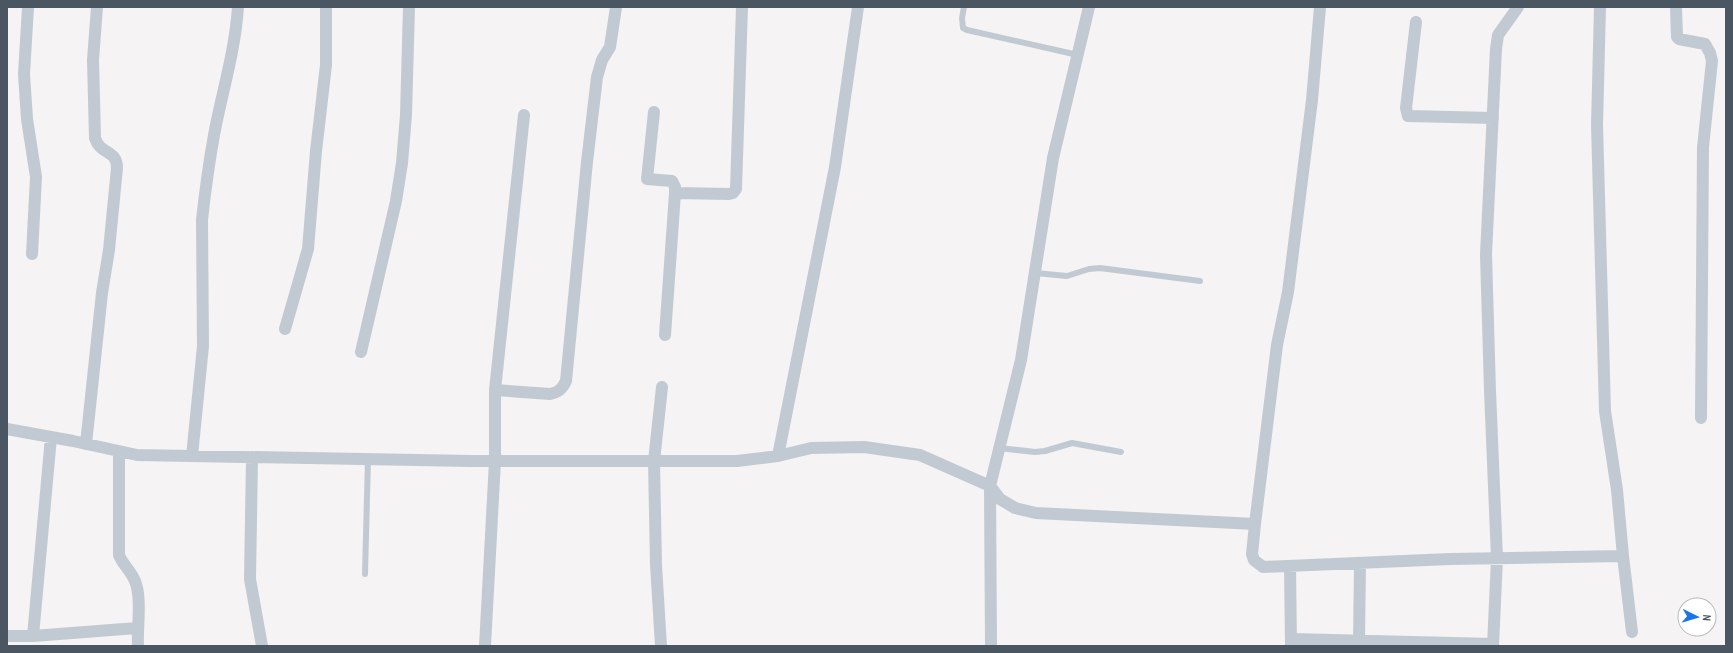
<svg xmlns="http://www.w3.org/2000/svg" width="1733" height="653" font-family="'PT Sans Narrow',sans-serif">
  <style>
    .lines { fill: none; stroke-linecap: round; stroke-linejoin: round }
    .lane { stroke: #c1cad2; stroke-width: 6 }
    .street { stroke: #c1cad2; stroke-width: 12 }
  </style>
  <rect width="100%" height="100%" fill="#f5f3f3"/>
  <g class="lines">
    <!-- lane -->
    <path class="lane" d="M964 7 962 18 963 28 967 30 1078 55
      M1035 273 1067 276 1089 269 1100 268 1200 281
      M999 448 1035 452 1045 451 1072 443 1121 452
      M365 574 368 459"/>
    <!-- street -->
    <path class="street" d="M28 7 24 74 27 119 36 177 32 254
      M1320 7 1312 100 1288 292 1277 345 1255 524 1252 554 1254 560 1263 567 1450 559 1623 556 1617 490 1605 411 1597 125 1600 7
      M1676 7 1677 37 1679 39 1705 44 1710 53 1712 61 1703 147 1701 418
      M1416 22 1406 108 1408 116 1493 118
      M654 112 647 179 672 181 675 187V193
      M285 329 308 249 316 151 326 65V7
      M665 335 675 193 729 194 733 193 736 189 742 7
      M361 352 396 201 402 163 406 115 409 7
      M495 390 524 115
      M7 429 73 441 137 455 471 461H737L778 456 811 448 864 447 920 455 990 486 1000 499 1015 508 1036 513 1255 524
      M86 444 102 293 109 250 117 168C117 149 100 155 95 138L93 60 97 7
      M119 452V555C123 565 131 571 135 581 142 598 137 627 138 646
      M192 456 203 346 202 220C205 192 209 163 214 135 222 92 235 52 238 7
      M778 456 835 167 858 7
      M252 457 250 579 262 646
      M1623 556 1632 632
      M1290 566 1291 646
      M7 636H33L137 628
      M33 636 51 437
      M1291 639 1493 644
      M1359 641 1360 563
      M485 646 495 461V390L550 394C559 392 562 389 566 381L587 162 597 77 602 60 610 47 616 7
      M661 646 656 565 654 461 662 387
      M991 646 990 486 1021 360 1053 158 1089 7
      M1493 646 1497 558 1490 391 1486 254 1496 49 1498 35 1518 7"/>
  </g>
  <!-- border -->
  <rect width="1733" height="653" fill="none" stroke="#4a5661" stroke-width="16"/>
  <!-- north arrow -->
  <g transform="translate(1697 617) rotate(95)"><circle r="19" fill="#ffffff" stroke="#b7bbc0"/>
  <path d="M0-3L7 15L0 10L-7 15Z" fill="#1a73e8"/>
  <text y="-6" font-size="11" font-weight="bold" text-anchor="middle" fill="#4a5661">N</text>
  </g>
</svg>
